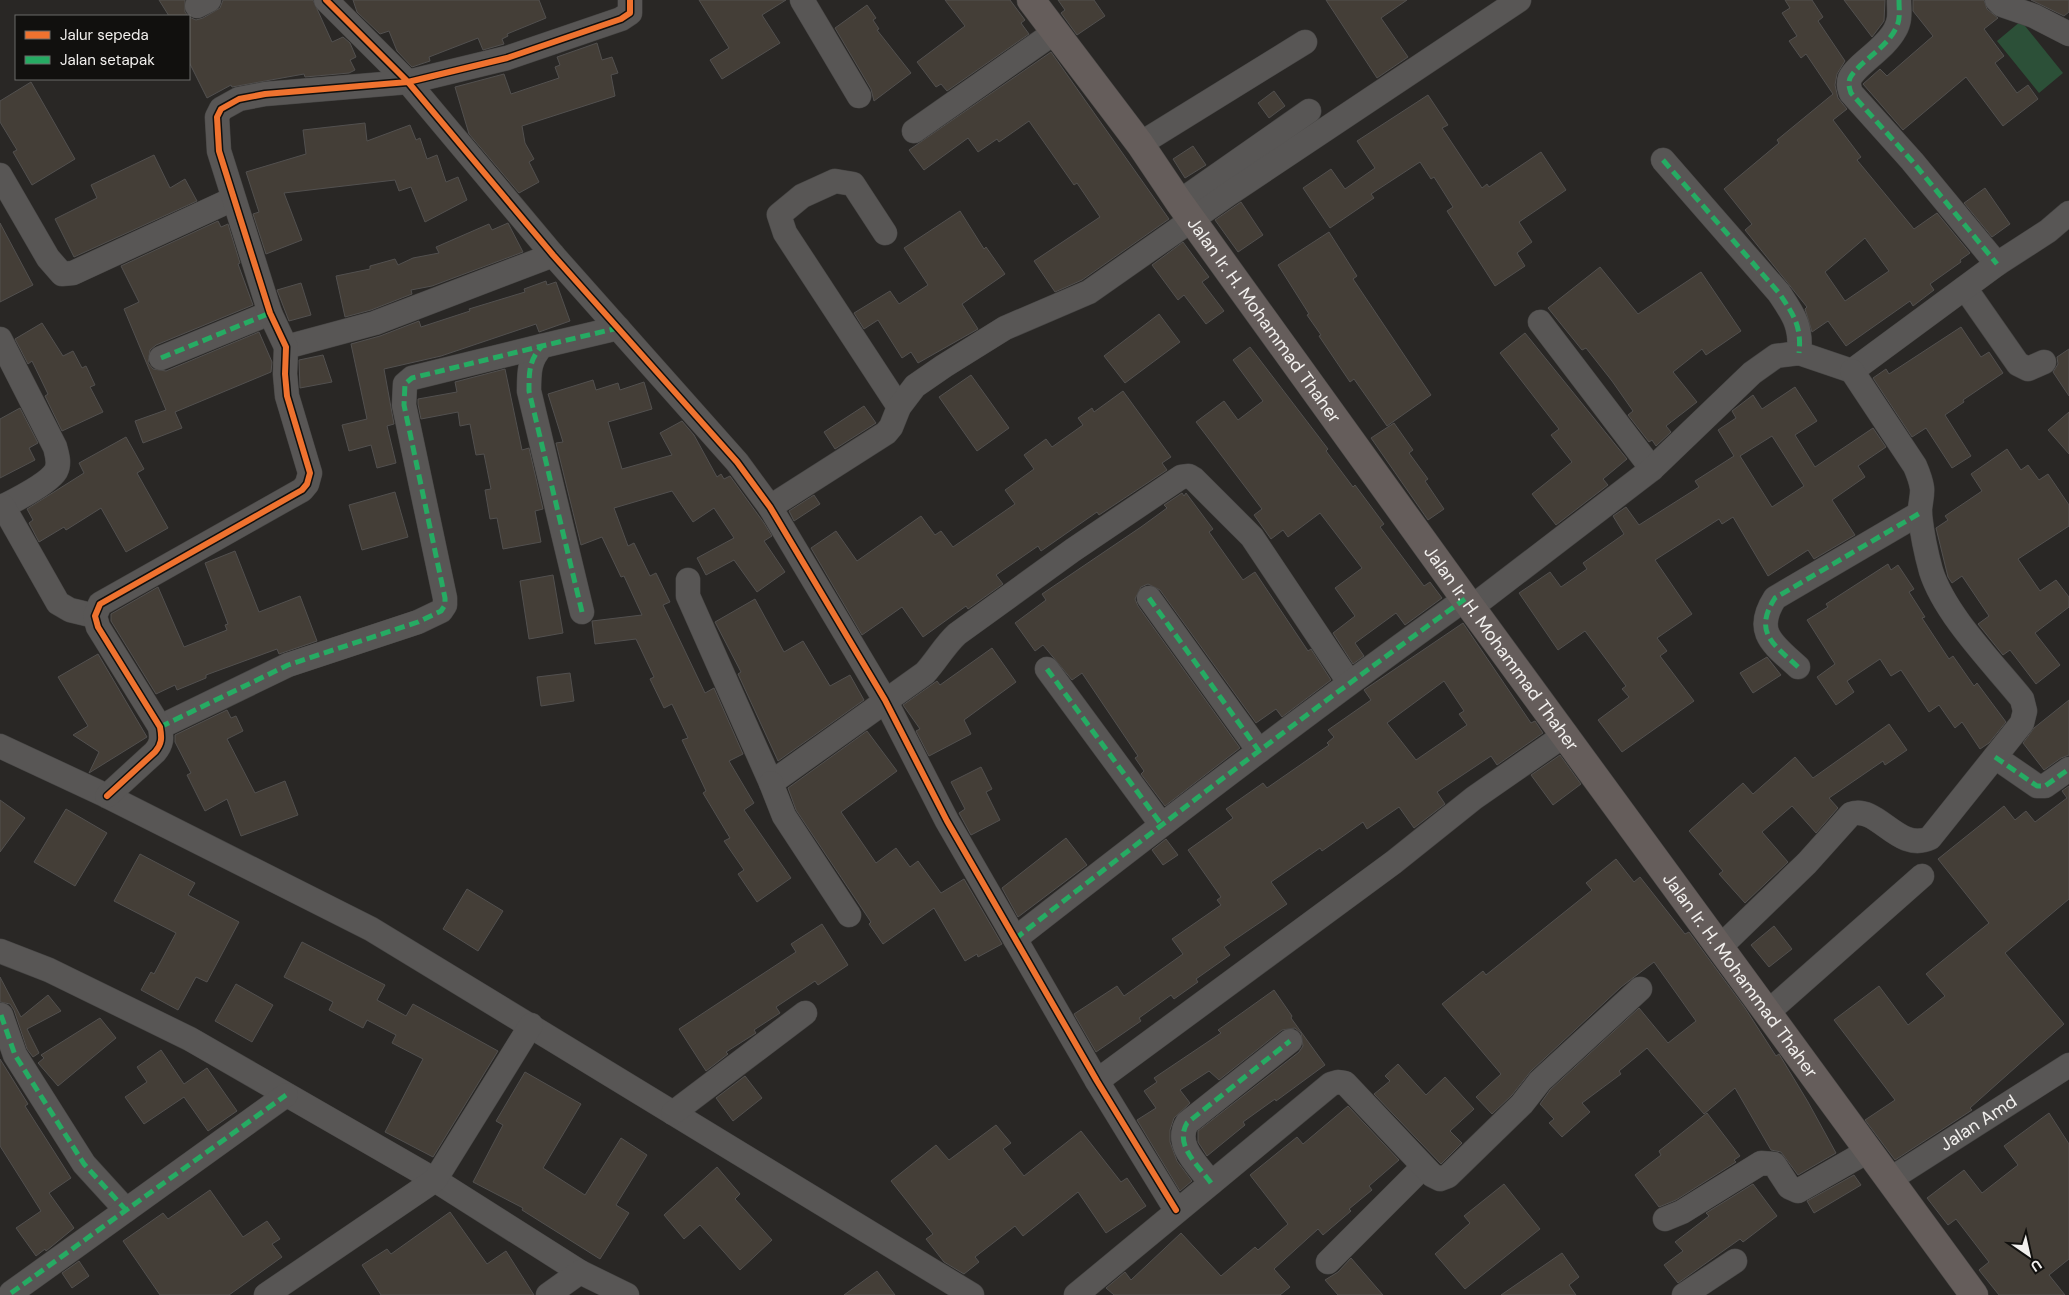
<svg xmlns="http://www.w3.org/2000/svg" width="2069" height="1295" font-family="'DM Sans',sans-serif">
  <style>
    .green { fill: #2c5038 }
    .building { fill: #443e37; stroke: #52504f; fill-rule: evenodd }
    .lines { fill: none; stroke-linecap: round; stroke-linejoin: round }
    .minor-casing { stroke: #464544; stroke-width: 25 }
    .major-casing { stroke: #464544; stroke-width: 29 }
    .minor { stroke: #585655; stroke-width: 24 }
    .major { stroke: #655d5b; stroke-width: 28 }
    .quiet { stroke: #26ab63; stroke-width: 5; stroke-dasharray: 10 5; stroke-linecap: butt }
    .cycleway-casing { stroke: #11100e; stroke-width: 9 }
    .cycleway { stroke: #ef722f; stroke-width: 6 }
    .labels { text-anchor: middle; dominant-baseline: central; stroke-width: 4; stroke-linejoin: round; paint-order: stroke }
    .street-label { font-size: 18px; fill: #f2f0ee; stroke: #11100e }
  </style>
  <rect width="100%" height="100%" fill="#292725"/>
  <!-- green -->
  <path class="green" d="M2021 21 2063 73 2039 93 1997 41Z"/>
  <!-- building -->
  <path class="building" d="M159 0H185V12L188 16H169Z
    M223 0H313L332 42 343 37 350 43 356 57 350 60 355 70 349 73 305 77 304 74 232 87 231 85 207 98 189 62V17L196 20 203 18 220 8Z
    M353 0H539L546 18 507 34 508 36 502 39 504 44 483 50 478 38 429 57 430 61 412 67 397 51 389 31 380 34 357 12Z
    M699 0H786L762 15 780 43 722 79 710 60 729 48Z
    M945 0H1010L1025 20 1021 23 1029 34 947 91 941 84 936 87 917 62 965 26Z
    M1058 0H1094L1105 16 1077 35 1061 13 1065 10Z
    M1326 0H1407L1381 18 1408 57 1377 78Z
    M1785 0H1812L1823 17 1818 21 1845 61 1837 74 1835 85 1838 98 1847 109 1833 120 1861 157 1857 160 1914 229 1937 213 1970 253 1960 260 1961 262 1930 284 1934 290 1913 306 1910 301 1846 346 1828 321 1812 332 1805 309 1807 307 1745 230 1752 224 1724 189 1779 143 1777 140 1833 94 1806 54 1801 58 1789 41 1797 36 1782 13 1790 8ZM1865 238 1889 271 1845 301 1825 272Z
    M1844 0H1885L1884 21 1872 37Z
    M1913 0H1984L1987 9 1998 18 1984 29 2004 56 1995 63 2017 93 2028 85 2038 99 2003 126 1966 77 1903 130 1863 84 1880 69 1887 76 1933 36 1913 11Z
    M2031 0H2069V12L2064 16Z
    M867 5 876 18 873 20 879 29 877 30 911 73 874 101 871 89 835 28Z
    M597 43 602 60 612 57 618 73 611 75 615 96 522 126 525 143 534 159 529 162 539 182 519 193 469 134 455 87 504 74 511 94 559 78 555 67 560 65 557 57Z
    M1051 52 1169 219 1082 280 1055 292 1034 261 1100 217 1077 183 1074 185 1029 121 999 142 997 139 978 152 968 138 924 170 909 150Z
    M31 82 75 159 32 185 13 152 17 150 0 122V101Z
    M1274 91 1285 106 1269 118 1258 103Z
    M1428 95 1448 125 1442 128 1482 188 1487 184 1489 187 1541 152 1566 190 1519 222 1532 242 1517 253 1525 266 1495 286 1447 211 1453 207 1434 177 1431 179 1420 162 1371 194 1374 198 1330 228 1303 188 1331 169 1345 189 1375 168 1357 141Z
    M365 123 367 141 410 125 416 140 420 138 427 159 437 155 446 182 458 177 467 200 425 222 411 187 399 191 395 180 284 193 302 240 266 254 253 214 259 212 246 172 306 154 303 130Z
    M1193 146 1206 165 1185 178 1173 159Z
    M154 155 170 188 185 179 197 201 74 257 55 219 97 198 91 185Z
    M1985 188 2010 224 1992 237 1964 203Z
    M1241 202 1263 235 1238 252 1215 220Z
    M960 211 984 249 986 247 1005 274 962 304 978 329 918 363 911 352 902 358 878 320 864 329 854 313 890 291 899 304 928 285 904 248Z
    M218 221 221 227 228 224 240 263 238 264 253 305 156 345 150 350 148 363 153 369 166 371 259 332 272 362 271 372 175 412 182 428 143 443 135 421 166 410 124 309 139 302 121 266Z
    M0 223 33 285 0 302Z
    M508 223 523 252 432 286 411 290 412 294 371 310 345 317 336 276 370 269V266L395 259 398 265 413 258 439 253 436 247 489 224 492 230Z
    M1329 232 1357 276 1353 279 1431 395 1387 426 1354 379 1350 382 1319 336 1321 335 1307 315 1309 314 1278 265Z
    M1183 242 1209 277 1202 282 1224 311 1206 324 1184 295 1178 300 1152 265Z
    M1600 267 1638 314 1701 272 1741 331 1706 355 1702 349 1673 372 1697 402 1666 426 1671 432 1656 446 1652 440 1649 442 1628 415 1633 411 1612 381 1586 348 1582 350 1548 308Z
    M546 281 547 285 556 282 570 321 539 332 536 324 441 356 384 369 394 424 387 426 396 463 377 468 371 445 349 451 342 425 367 419 351 344 380 336 419 321 421 327 470 311 469 309 525 292 524 289Z
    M301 283 311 315 289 321 277 290Z
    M1159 314 1180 342 1125 383 1104 356Z
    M42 323 63 356 73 351 82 368 86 366 95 385 90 387 103 412 62 431 45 396 48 394 32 361 28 364 15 339Z
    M1961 327 1981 357 1989 352 2003 373 1963 400 1964 402 1945 415 1971 456 1952 468 1926 428 1912 437 1873 378 1886 369 1889 374Z
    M1525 333 1627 459 1603 479 1608 485 1556 525 1532 494 1572 462 1551 435 1559 429 1500 353Z
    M1250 347 1328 449 1326 451 1353 487 1355 485 1384 524 1380 527 1424 586 1430 582 1442 598 1405 625 1396 613 1355 643 1364 656 1353 664 1333 633 1355 616 1335 588 1362 568 1320 513 1288 537 1283 530 1271 539 1254 515 1262 509 1196 422 1224 401 1238 420 1263 401 1233 360Z
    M2069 349V396L2053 372 2058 364 2057 357Z
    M323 355 332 382 300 388 299 360Z
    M505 369 522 450 529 448 543 509 535 511 541 542 503 549 497 518 490 519 485 490 491 489 484 454 476 455 470 424 460 426 458 412 421 419 418 404V399L457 392 455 382Z
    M971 375 1009 428 977 451 939 397Z
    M593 380 596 390 618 383 620 390 644 382 652 409 608 422 622 469 672 455 660 433 682 421 694 435 717 477 721 474 724 479 730 476 764 523 772 536 764 541 785 572 757 592 734 560 706 575 697 558 734 538 714 508 693 522 672 491 614 508 628 546 634 543 650 576 656 573 670 602 663 605 705 693 714 688 743 754 729 761 754 803 744 810 791 878 757 902 738 874 744 870 724 841 730 838 703 793 706 791 682 740 688 738 672 704 664 708 650 679 654 677 636 639 595 644 592 621 642 615 624 576 621 577 602 537 581 545 556 443 563 442 548 394Z
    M1795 387 1817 421 1795 435 1815 467 1873 428 1886 447 1858 466 1865 477 1832 500 1855 535 1814 559 1808 550 1768 576 1733 517 1722 524 1719 519 1655 560 1692 614 1657 638 1667 651 1660 656 1694 701 1622 752 1598 720 1629 697 1622 689 1626 686 1585 631 1558 650 1519 593 1550 572 1561 587 1587 569 1583 563 1624 534 1613 516 1626 507 1639 525 1699 487 1695 481 1734 456 1718 430 1736 418 1732 411 1753 395 1762 409ZM1772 436 1804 486 1772 507 1740 456Z
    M1123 391 1171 457 1162 463 1167 470 1099 515 1097 512 1041 551 1038 546 996 575 1003 584 968 609 966 606 923 637 902 607 862 635 811 548 836 531 857 561 921 516 935 535 941 531 953 547 1015 504 1005 490 1034 469 1024 455 1046 439 1052 447 1083 425 1078 418 1092 408 1094 412Z
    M864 406 876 423 835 449 824 432Z
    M20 408 38 443 29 448 35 460 0 478V419Z
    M2069 412V454L2048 430Z
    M1394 423 1413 450 1409 453 1428 479 1425 481 1444 509 1428 520 1371 438Z
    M126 437 144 469 137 473 168 528 126 552 101 508 66 530 64 527 39 542 29 523 33 520 27 509 84 473 79 463Z
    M2007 449 2021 470 2028 465 2039 480 2048 474 2069 505V526L2018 559 2040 591 2056 580 2069 597V607L2035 633 2060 665 2036 684 2010 650 2003 655 1978 624 1989 616 1962 576 1952 583 1948 577 1936 528 1948 520 1945 516 1982 491 1971 474Z
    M395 492 408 537 362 550 349 505Z
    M1182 493 1184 496 1186 493 1213 529 1209 532 1243 580 1255 572 1308 651 1311 649 1331 680 1282 717 1276 709 1256 723 1160 590 1148 584 1141 587 1135 599 1138 606 1240 748 1165 806 1141 774 1144 771 1135 758 1138 756 1082 673 1072 680 1043 645 1035 651 1015 623 1046 600 1042 594 1141 527 1167 508 1164 505Z
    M814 495 820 504 794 521 789 511Z
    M235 551 259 612 300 596 317 641 279 654 277 649 206 675V678L177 690 175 685 156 694 111 621V614L158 587 184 647 227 630 225 625 228 624 205 563Z
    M1888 564 1891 570 1898 565 1914 589 1909 592 1925 617 1922 618 1949 659 1953 656 1974 686 1977 683 2006 722 1989 743 1980 749 1962 722 1955 728 1939 705 1929 712 1901 670 1891 676 1880 659 1847 681 1854 692 1836 705 1817 677 1835 664 1807 620 1828 607 1826 604Z
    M553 575 563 633 529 639 520 581Z
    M755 599 784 652 803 641 830 686 850 675 864 700 778 761 738 674 741 672 715 622Z
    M1463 623 1531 723 1535 721 1543 733 1497 765 1491 756 1437 792 1445 804 1414 828 1399 807 1367 829 1363 822 1322 851 1320 848 1271 882 1287 904 1224 947 1230 955 1196 979 1198 982 1174 999 1171 995 1139 1018 1141 1021 1096 1052 1074 1014 1117 986 1124 996 1183 954 1172 939 1221 905 1217 900 1221 897 1188 850 1233 818 1226 809 1263 783 1267 788 1329 745 1327 743 1334 737 1328 730 1371 700 1364 690ZM1444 681 1464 711 1459 714 1467 725 1416 760 1387 723Z
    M992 648 1016 682 964 720 971 734 929 756 916 731 920 729 903 705 937 681 940 685Z
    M98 654 147 737 89 773 99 752 73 735 88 726 58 677Z
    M1767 657 1781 675 1753 693 1740 673Z
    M570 673 574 701 541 706 537 677Z
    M2069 700V755L2061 758 2044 770 2023 743 2034 728Z
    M227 710 231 718 236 716 243 731 227 739 255 793 285 781 298 815 241 836 227 799 205 811 187 775 191 773 175 742V735Z
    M1889 724 1907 750 1885 765 1883 761 1829 798 1838 808 1816 833 1792 806 1762 832 1788 862 1745 903 1719 874 1723 871 1689 831 1743 783 1753 794 1795 757 1813 778Z
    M867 731 897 771 841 812 876 863 896 848 910 867 918 861 941 893 964 879 1002 944 978 957 977 954 965 961 934 908 883 944 869 924 871 922 796 810 788 788Z
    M1560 755 1581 784 1553 805 1531 775Z
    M981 767 992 789 986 792 1000 820 971 835 959 813 965 809 951 782Z
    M2069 786V899L2005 953 2064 1024 1970 1108 1972 1110 1895 1160 1865 1120 1895 1100 1834 1020 1879 986 1908 1025 1945 996 1926 974 1989 923 1938 859 2004 806 2015 820 2026 811 2035 822 2067 798 2062 791Z
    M0 800 25 818 0 852Z
    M66 809 107 833 75 886 34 862Z
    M1066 838 1087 865 1018 917 1002 888Z
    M1166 839 1178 855 1163 865 1152 850Z
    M140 854 195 883 188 895 239 922 207 982 196 977 178 1010 141 990 151 972 154 974 176 933 114 901Z
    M1616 859 1634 882 1640 877 1685 934 1689 932 1745 1008 1776 1056 1779 1054 1808 1102 1836 1153 1798 1175 1781 1152 1771 1150 1735 1088 1704 1114 1647 1048 1619 1071 1621 1074 1582 1103 1590 1112 1562 1137 1549 1123 1554 1119 1540 1104 1550 1090 1639 1008 1668 1043 1696 1021 1654 962 1621 987 1531 1071 1512 1095 1492 1114 1476 1097 1501 1074 1442 1004 1483 971 1486 975 1592 890 1586 883Z
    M467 889 503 911 478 951 443 929Z
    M822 924 848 965 818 985 815 981 776 1007 780 1013 754 1030 756 1033 726 1052 728 1054 706 1071 679 1029 796 952 791 944Z
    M1774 926 1792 949 1769 967 1751 945Z
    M302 942 385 985 377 1000 406 1016 413 1004 498 1051 433 1157 385 1132 423 1059 392 1043 396 1035 367 1020 363 1028 329 1010 333 1002 284 977Z
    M0 977 21 1017 48 995 61 1011 27 1029 39 1053 33 1057 27 1049 14 1010 10 1004 0 1002Z
    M236 984 273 1005 252 1042 215 1021Z
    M1274 990 1292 1016 1291 1018 1325 1065 1276 1101 1275 1099 1243 1122 1245 1125 1207 1156 1198 1142V1131L1299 1052 1303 1046 1301 1033 1295 1028 1282 1030 1219 1080 1209 1071 1180 1090 1190 1103 1174 1118 1170 1130V1142L1177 1161 1192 1181 1180 1191 1137 1120 1156 1108 1144 1091 1157 1082 1154 1078 1221 1033 1218 1030Z
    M100 1018 116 1038 58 1086 38 1063 44 1058 41 1055Z
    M161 1050 184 1084 207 1068 237 1111 208 1131 184 1097 144 1124 125 1097 147 1082 137 1067Z
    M0 1059 28 1104 25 1106 71 1178 49 1193 74 1228 46 1251 45 1249 36 1256 16 1228 41 1211 0 1146Z
    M1398 1064 1426 1095 1445 1077 1474 1109 1450 1131 1462 1143 1441 1164 1374 1094 1390 1081 1385 1076Z
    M525 1072 581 1104 543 1168 585 1195 621 1138 647 1155 616 1205 629 1213 600 1259 522 1210 523 1208 473 1182 503 1125 496 1121Z
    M745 1076 762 1098 733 1121 716 1098Z
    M1348 1106 1399 1160 1369 1186 1372 1190 1349 1209 1351 1211 1323 1235 1318 1229 1274 1269 1290 1287 1280 1295H1114L1106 1288 1125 1272 1131 1280 1181 1233 1221 1276 1255 1247 1258 1250 1288 1224 1250 1175 1297 1137 1303 1144Z
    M1707 1113 1740 1156 1734 1160 1736 1162 1676 1200 1659 1207 1635 1175 1661 1155 1659 1151Z
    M2049 1113 2069 1144V1259L2049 1275 2065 1295H1999L1979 1270 1989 1262 1956 1219 1948 1225 1927 1198 1964 1170 1982 1193 2018 1165 2004 1146Z
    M996 1125 1011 1143 1003 1149 1024 1176 1081 1131 1121 1182 1127 1178 1146 1206 1106 1233 1078 1192 1023 1236 1015 1226 975 1257 979 1262 964 1274 944 1262 926 1239 933 1234 891 1181 936 1145 949 1160Z
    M717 1167 740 1194 735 1199 772 1240 740 1270 700 1225 684 1239 664 1215Z
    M1854 1175 1861 1185 1814 1213 1807 1201Z
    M1504 1184 1540 1229 1465 1289 1435 1254 1470 1223 1464 1216Z
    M1753 1184 1777 1216 1743 1242 1740 1239 1678 1283 1664 1265 1683 1251 1675 1242 1709 1216 1706 1213Z
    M210 1190 243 1237 267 1221 280 1239 272 1244 282 1257 229 1295H160L123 1241 163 1213 168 1219Z
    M450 1212 487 1264 506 1251 534 1295H381L362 1265 387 1249 391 1254Z
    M1562 1253 1579 1277 1569 1285 1576 1295H1501Z
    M1351 1258 1383 1295H1338L1325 1280 1338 1272Z
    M79 1261 89 1276 72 1288 62 1273Z
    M877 1271 895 1295H844Z"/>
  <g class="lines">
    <!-- minor casing -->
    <g class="minor-casing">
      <g id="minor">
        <path d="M326 0 408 82 553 255 737 462 770 507 885 700 947 821 1097 1081 1176 1210"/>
        <path d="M802 0 859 96"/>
        <path d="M1899 0C1899 11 1901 20 1895 30 1885 49 1857 64 1850 78 1848 84 1849 87 1851 93L1912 161 1997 264"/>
        <path d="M1997 0 2002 5 2034 16 2069 34"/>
        <path d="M197 6 209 0"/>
        <path d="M914 131 1055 32"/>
        <path d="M1140 144 1305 42"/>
        <path d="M1663 160 1779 293C1793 314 1802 326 1799 353"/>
        <path d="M0 175 48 258 62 274 73 273 233 199"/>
        <path d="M1179 202 1309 111"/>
        <path d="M885 233 853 184 835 181 802 196 779 215 785 233 899 407"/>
        <path d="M1965 288 2018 364 2028 369 2044 362"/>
        <path d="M1540 322 1652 469"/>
        <path d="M0 339 55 447C57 455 60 463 56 471 49 483 14 501 0 508"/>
        <path d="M286 347 375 323 553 255"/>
        <path d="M161 358 270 313"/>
        <path d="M3 506 58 603 70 610 95 616"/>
        <path d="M770 507 886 433 891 427 899 407 915 386 944 366 1005 328 1089 292 1230 193 1519 0"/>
        <path d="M688 580V596L771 783 925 673C937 660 944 646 957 634L1073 550 1181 477 1189 476 1194 479 1252 537 1349 682"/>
        <path d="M1149 598 1259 751"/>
        <path d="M1472 607 1652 469 1752 373 1776 356 1799 353 1852 371 1997 264 2048 231 2069 213"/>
        <path d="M582 612 529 391C529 372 529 360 542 346L618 328"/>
        <path d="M1798 667C1773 644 1753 632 1775 598L1920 513"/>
        <path d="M1047 669 1161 824"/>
        <path d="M160 727 288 665 418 622 441 611 445 605V598L404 405 405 384 412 378 542 346"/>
        <path d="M0 746 107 796 371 929 972 1295"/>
        <path d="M1995 757 2037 786H2045L2069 769"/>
        <path d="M771 783 784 816 849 915"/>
        <path d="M107 796 155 752C162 744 162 738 160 727L98 627 95 616 100 604 302 490 307 484 310 473 287 396 285 374 286 347 270 313 219 151 217 117 221 109 239 99 265 94 408 82 507 58 621 19 630 13V0"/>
        <path d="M1015 939C1163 823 1312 709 1465 599"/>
        <path d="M1720 947 1807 863 1851 814C1878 805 1898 853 1930 838L2022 723 2025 711 2022 699C1993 663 1945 615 1931 571 1926 553 1922 533 1920 515 1919 506 1923 497 1922 488 1921 481 1918 473 1915 466L1852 371"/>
        <path d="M0 951 49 970 190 1039 435 1180 580 1272"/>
        <path d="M1767 1013 1922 876"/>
        <path d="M1 1015 15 1055 84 1164 126 1210"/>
        <path d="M1097 1081 1394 862 1474 798 1566 734"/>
        <path d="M673 1113 805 1013"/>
        <path id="s1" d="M1889 1180 2069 1065"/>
        <path d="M1211 1183C1198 1165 1174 1145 1187 1123L1290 1041"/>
        <path d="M1665 1219 1682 1212 1761 1163 1774 1164 1789 1187 1798 1191 1868 1151"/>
        <path d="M1328 1262 1423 1167"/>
        <path d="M11 1293 286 1095"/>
        <path d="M266 1295 435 1180 531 1025"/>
        <path d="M548 1295 580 1272 627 1295"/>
        <path d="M1076 1295 1331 1084 1338 1082 1345 1083 1432 1175 1440 1179 1448 1176 1522 1104 1540 1081 1640 989"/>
        <path d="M1684 1295 1735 1261"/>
      </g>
    </g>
    <!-- major casing -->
    <g class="major-casing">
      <g id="major">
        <path id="s2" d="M1031 0 1140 144 1179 202 1465 599 1974 1295"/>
      </g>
    </g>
    <!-- minor -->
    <use href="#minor" class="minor"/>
    <!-- major -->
    <use href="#major" class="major"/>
    <!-- quiet -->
    <path class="quiet" d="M1899 0C1899 11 1901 20 1895 30 1885 49 1857 64 1850 78 1848 84 1849 87 1851 93L1912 161 1997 264
      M1663 160 1779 293C1793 314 1802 326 1799 353
      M161 358 270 313
      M1149 598 1259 751
      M582 612 529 391C529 372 529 360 542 346L618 328
      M1798 667C1773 644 1753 632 1775 598L1920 513
      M1047 669 1161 824
      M160 727 288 665 418 622 441 611 445 605V598L404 405 405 384 412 378 542 346
      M1995 757 2037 786H2045L2069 769
      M1015 939C1163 823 1312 709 1465 599
      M1 1015 15 1055 84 1164 126 1210
      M1211 1183C1198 1165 1174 1145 1187 1123L1290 1041
      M11 1293 286 1095"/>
    <!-- cycleway casing -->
    <g class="cycleway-casing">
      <path id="cycleway" d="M326 0 408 82 553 255 737 462 770 507 885 700 947 821 1097 1081 1176 1210
        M107 796 155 752C162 744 162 738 160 727L98 627 95 616 100 604 302 490 307 484 310 473 287 396 285 374 286 347 270 313 219 151 217 117 221 109 239 99 265 94 408 82 507 58 621 19 630 13V0"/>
    </g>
    <!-- cycleway -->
    <use href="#cycleway" class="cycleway"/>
  </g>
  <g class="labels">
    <!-- street labels -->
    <g class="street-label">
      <text stroke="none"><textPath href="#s2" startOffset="396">Jalan Ir. H. Mohammad Thaher</textPath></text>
      <text stroke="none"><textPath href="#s2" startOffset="801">Jalan Ir. H. Mohammad Thaher</textPath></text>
      <text stroke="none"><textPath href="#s2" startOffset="1206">Jalan Ir. H. Mohammad Thaher</textPath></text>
      <text stroke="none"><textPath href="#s1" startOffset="106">Jalan Amd</textPath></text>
    </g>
  </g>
  <!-- legend -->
  <rect x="15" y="15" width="175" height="65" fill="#11100e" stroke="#6b6a68"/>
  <rect x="25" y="31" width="25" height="8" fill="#ef722f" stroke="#6b6a68"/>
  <text x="60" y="40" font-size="15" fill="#f2f0ee">Jalur sepeda</text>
  <rect x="25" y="56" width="25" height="8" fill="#26ab63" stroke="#6b6a68"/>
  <text x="60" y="65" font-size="15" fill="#f2f0ee">Jalan setapak</text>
  <!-- north arrow -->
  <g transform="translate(2029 1255) rotate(146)" stroke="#11100e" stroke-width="4" paint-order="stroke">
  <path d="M0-4L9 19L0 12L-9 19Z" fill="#f2f0ee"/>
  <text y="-8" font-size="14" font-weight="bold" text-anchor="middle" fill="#f2f0ee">U</text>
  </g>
</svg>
